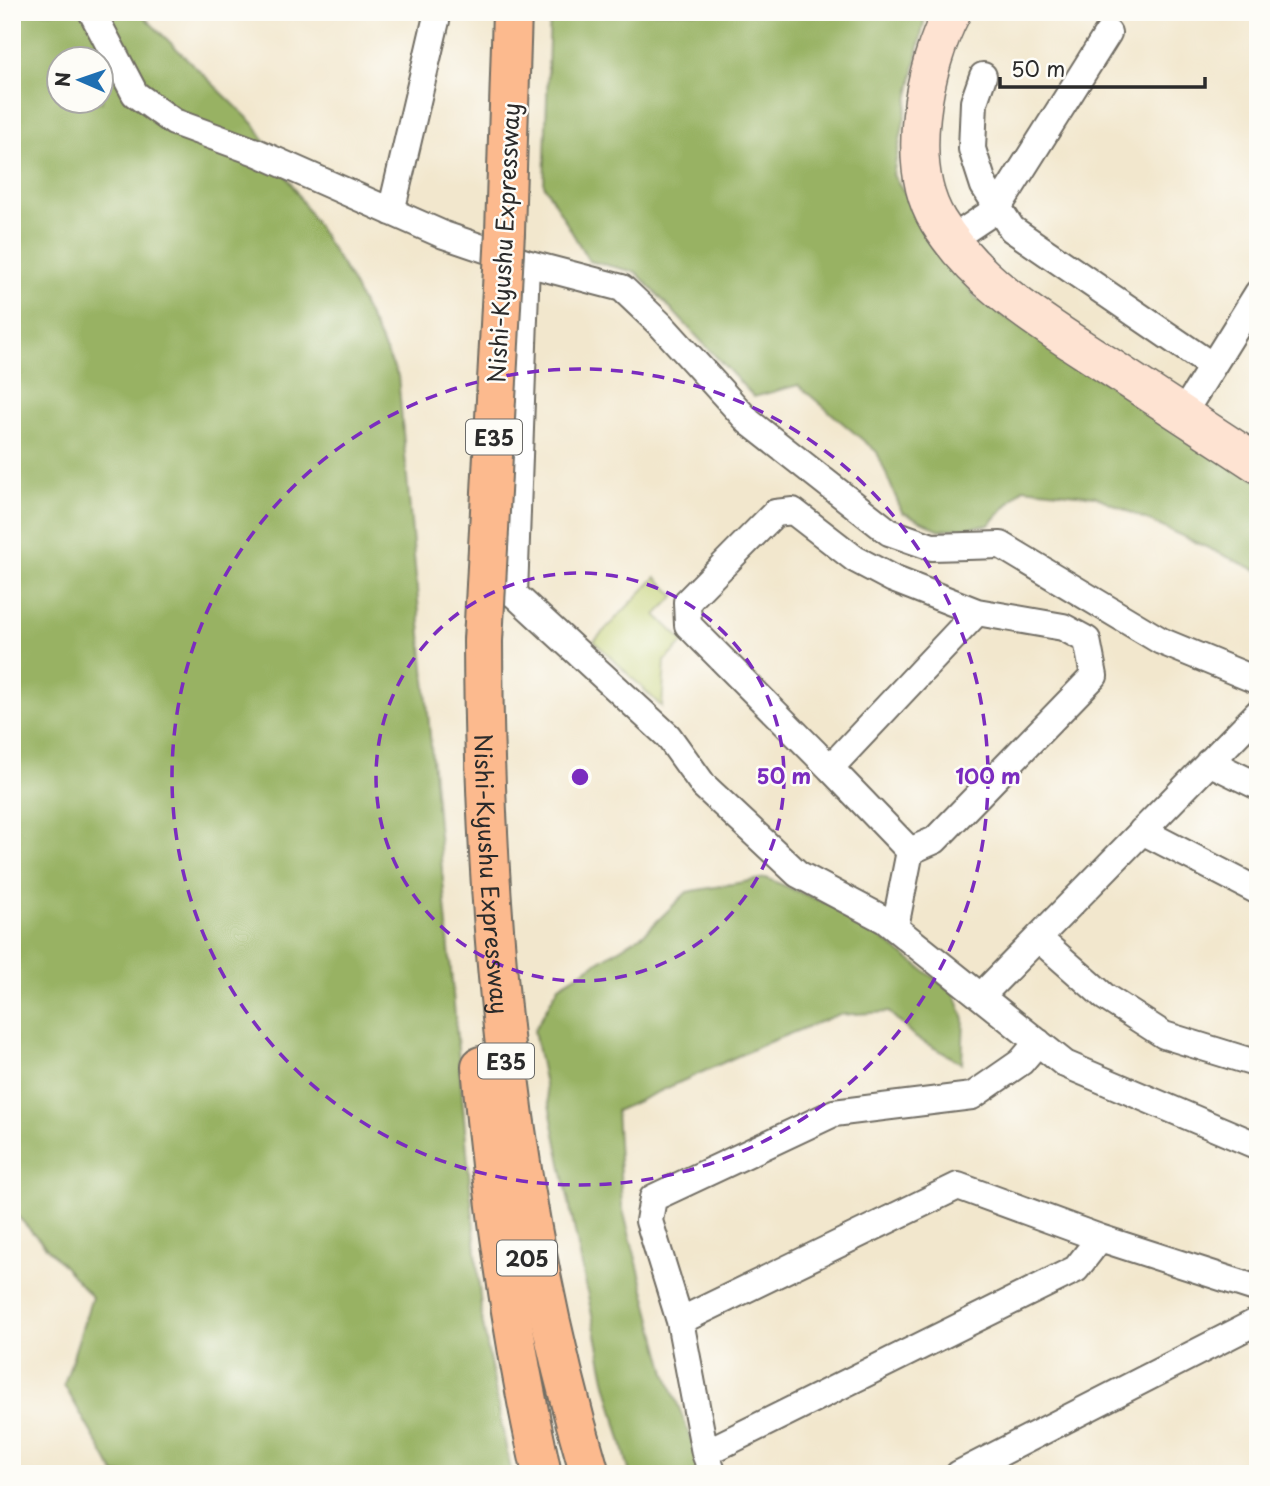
<svg xmlns="http://www.w3.org/2000/svg" width="1270" height="1486" font-family="'Playpen Sans',sans-serif">
  <style>
    .green { fill: #c1cf71; stroke: #767d4e; stroke-width: 2 }
    .forest { fill: #98b263; stroke: #626e47; stroke-width: 2; fill-rule: evenodd }
    .lines { fill: none; stroke-linecap: round; stroke-linejoin: round }
    .street-casing { stroke: #716d64; stroke-width: 30 }
    .secondary-casing { stroke: #716d64; stroke-width: 40 }
    .highway-casing { stroke: #716d64; stroke-width: 42 }
    .street { stroke: #fff; stroke-width: 26 }
    .secondary { stroke: #fee3d2; stroke-width: 37 }
    .highway { stroke: #fcba8e; stroke-width: 38 }
    .highway-bridge-casing { stroke: #716d64; stroke-width: 42; stroke-linecap: butt }
    .highway-bridge { stroke: #fcba8e; stroke-width: 38 }
    .ring { fill: none; stroke: #7b2cbf; stroke-width: 3.5; stroke-dasharray: 12 9 }
    .labels { text-anchor: middle; dominant-baseline: central; stroke-width: 5; stroke-linejoin: round; paint-order: stroke }
    .shield { fill: #fdfcf7; stroke: #6a6a68; stroke-width: 2 }
    .shield-label { font-size: 21px; font-weight: bold; fill: #2b2b2b }
    .street-label { font-size: 23px; fill: #2b2b2b; stroke: #fdfcf7 }
    .centre { fill: #7b2cbf; stroke: #fdfcf7; stroke-width: 3.5 }
    .ring-label { font-size: 21px; text-anchor: middle; font-weight: bold; fill: #7b2cbf; stroke: #fdfcf7; stroke-width: 5; stroke-linejoin: round; paint-order: stroke }
  </style>
  <rect width="100%" height="100%" fill="#fdfcf7"/>
  <filter id="ink" filterUnits="userSpaceOnUse"><feTurbulence type="fractalNoise" baseFrequency=".0143" numOctaves="2"/><feDisplacementMap in="SourceGraphic" scale="14" xChannelSelector="R" yChannelSelector="G"/><feConvolveMatrix kernelMatrix="1 2 1 2 8 2 1 2 1" color-interpolation-filters="sRGB"/></filter>
  <filter id="wash" filterUnits="userSpaceOnUse"><feTurbulence type="fractalNoise" baseFrequency=".00686" numOctaves="4" result="noise"/><feDisplacementMap in="SourceGraphic" scale="28" xChannelSelector="R" yChannelSelector="G"/><feGaussianBlur stdDeviation="1.57" result="paint"/><feColorMatrix in="noise" values="0 0 0 0 0 0 0 0 0 0 0 0 0 0 0 0 0 1.4 0 .05"/><feComposite in="paint" operator="in"/></filter>
  <g filter="url(#wash)">
    <rect width="100%" height="100%" fill="#f2e7cd"/>
    <!-- green -->
    <path class="green" d="M656 577 675 596 656 615 684 642 665 661 662 707 594 641Z"/>
    <!-- forest -->
    <path class="forest" d="M12 12H139L254 124 351 280 398 376 482 1319 511 1474H115L64 1385 92 1297 12 1210ZM60 60H102V102H60Z
      M550 12H926L893 175 976 298 1258 481V571L1095 496 1023 488 989 525 940 530 902 512 877 452 798 385 754 397 636 272 589 261 544 185Z
      M766 878 847 912 955 994 964 1019 962 1063 916 1038 889 1012 837 1015 769 1042 616 1111 622 1206 666 1373 704 1474H630L605 1379 534 1031 559 986 645 933 687 892Z"/>
  </g>
  <g filter="url(#ink)">
    <g class="lines">
      <!-- street casing -->
      <g class="street-casing">
        <path id="street" d="M92 12 135 94 174 122 256 152 444 235 526 263 622 288 662 326 749 422 889 532 932 547 1001 545 1161 641 1258 681
          M983 76 974 102 972 149 984 186 1012 229 1212 366
          M391 212 438 12
          M952 239 997 209 1108 33
          M526 263 514 594 668 736 704 786 798 874 885 920 1065 1064 1258 1146
          M1182 415 1258 293
          M1209 762 1258 786
          M830 768 910 851
          M1142 831 1258 891
          M895 927 910 851 935 840 1094 676 1087 640 1063 627 977 612 893 579 855 559 793 511 775 513 687 602 688 625 830 768 977 612
          M1038 938 1105 997 1164 1035 1258 1064
          M981 996 1258 713
          M680 1321 649 1221 653 1198 834 1113 972 1096 1021 1062 1038 1042
          M705 1453 1076 1269 1100 1238
          M713 1474 705 1453 680 1321 958 1186 1100 1238 1258 1289
          M959 1474 1258 1321"/>
      </g>
      <!-- secondary casing -->
      <g class="secondary-casing">
        <path id="secondary" d="M952 12C923 67 904 165 938 221 977 285 1046 325 1107 365 1157 398 1207 431 1258 464"/>
      </g>
      <!-- highway casing -->
      <g class="highway-casing">
        <g id="highway">
          <path d="M505 232 512 12"/>
          <path id="s1" d="M483 641C484 922 510 1203 590 1474"/>
          <path d="M481 1066C493 1203 512 1339 542 1474"/>
        </g>
      </g>
      <!-- street -->
      <use href="#street" class="street"/>
      <!-- secondary -->
      <use href="#secondary" class="secondary"/>
      <!-- highway -->
      <use href="#highway" class="highway"/>
      <!-- highway-bridge casing -->
      <g class="highway-bridge-casing">
        <path id="highway-bridge" d="M483 641 505 232"/>
      </g>
      <!-- highway-bridge -->
      <use href="#highway-bridge" class="highway-bridge"/>
    </g>
  </g>
  <!-- distance rings -->
  <g class="ring">
    <circle cx="580" cy="777" r="204"/>
    <circle cx="580" cy="777" r="408"/>
  </g>
  <g class="labels">
    <!-- shield labels -->
    <g class="shield">
      <rect x="466" y="419.5" width="56" height="35" rx="5"/>
      <rect x="478" y="1043.5" width="56" height="35" rx="5"/>
      <rect x="497" y="1240.5" width="60" height="35" rx="5"/>
    </g>
    <g class="shield-label">
      <text x="494" y="437">E35</text>
      <text x="506" y="1061">E35</text>
      <text x="527" y="1258">205</text>
    </g>
    <!-- street labels -->
    <g class="street-label">
      <text transform="translate(503 243) rotate(-87)">Nishi-Kyushu Expressway</text>
      <text stroke="none"><textPath href="#s1" startOffset="233">Nishi-Kyushu Expressway</textPath></text>
    </g>
  </g>
  <circle cx="580" cy="777" r="10" class="centre"/>
  <g class="ring-label">
    <text x="784" y="784">50 m</text>
    <text x="988" y="784">100 m</text>
  </g>
  <!-- margin -->
  <rect width="1270" height="1486" fill="none" stroke="#fdfcf7" stroke-width="42"/>
  <!-- north arrow -->
  <g transform="translate(80 80) rotate(272)"><circle r="33" fill="#fdfcf7" stroke="#a9a8a5" stroke-width="2"/>
  <path d="M0-5L12 26L0 18L-12 26Z" fill="#1f6fb2"/>
  <text y="-10" font-size="19" font-weight="bold" text-anchor="middle" fill="#2b2b2b">N</text>
  </g>
  <!-- scale -->
  <path d="M1000 77v10h205v-10" fill="none" stroke="#2b2b2b" stroke-width="3.5"/>
  <text x="1011" y="77" font-size="21" fill="#2b2b2b" stroke="#fdfcf7" stroke-width="5" paint-order="stroke">50 m</text>
</svg>
